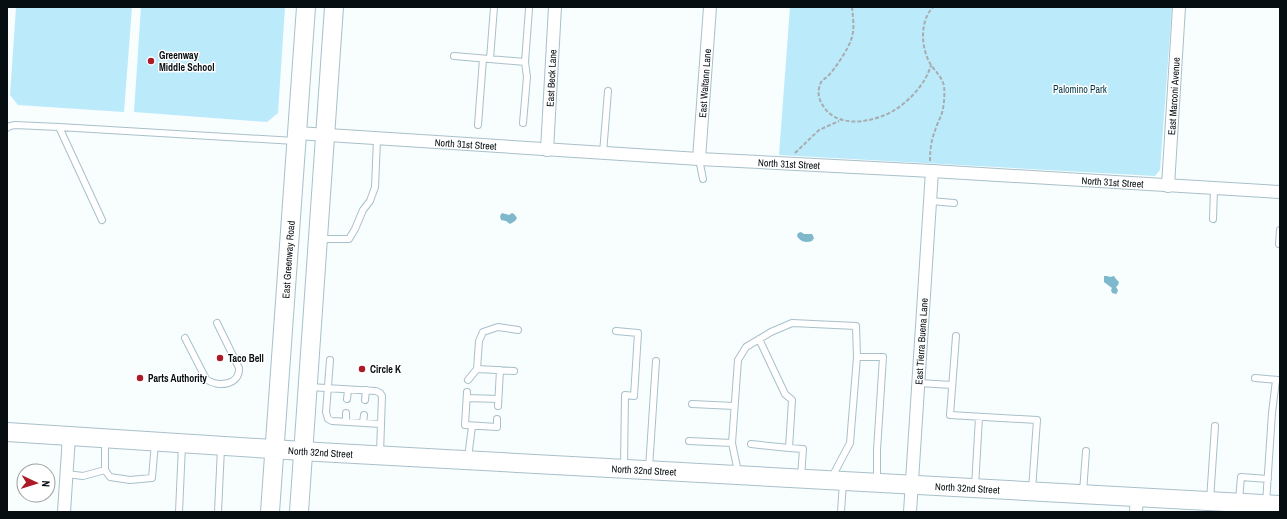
<svg xmlns="http://www.w3.org/2000/svg" width="1287" height="519" font-family="'Archivo Narrow',sans-serif">
  <style>
    .green { fill: #bbeafb }
    .water { fill: #7db8cd }
    .lines { fill: none; stroke-linecap: round; stroke-linejoin: round }
    .service-casing { stroke: #a8c0ca; stroke-width: 8 }
    .minor-casing { stroke: #a8c0ca; stroke-width: 14 }
    .secondary-casing { stroke: #a8c0ca; stroke-width: 20 }
    .path { stroke: #a7adaf; stroke-width: 2; stroke-dasharray: 4 2; stroke-linecap: butt }
    .service { stroke: #fff; stroke-width: 6 }
    .minor { stroke: #fff; stroke-width: 12 }
    .secondary { stroke: #fff; stroke-width: 18 }
    .poi-dot { fill: #ad1a27; stroke: #fff; stroke-width: 1.5 }
    .labels { text-anchor: middle; dominant-baseline: central; stroke-width: 3; stroke-linejoin: round; paint-order: stroke }
    .poi-label { font-size: 10px; font-weight: bold; fill: #060e11; stroke: #fff; text-anchor: start }
    .street-label { font-size: 10px; fill: #060e11; stroke: #fff }
    .park-label { font-size: 10px; fill: #003645; stroke: #fff }
  </style>
  <rect width="100%" height="100%" fill="#f8fdfe"/>
  <!-- green -->
  <path class="green" d="M16 7H132L124 112 18 105 10 95Z
    M141 7H285L278 113 267 122 134 112Z
    M790 7H1172L1160 170 1155 176 779 155Z"/>
  <!-- water -->
  <path class="water" d="M502 213 509 215 512 213 514 214 517 218 515 221 510 224 506 221 501 220 500 216Z
    M801 232 804 234H812L814 238 812 241C805 243 801 242 797 236L798 233Z
    M1104 276H1107L1110 277 1114 276 1116 279 1119 282 1118 285 1116 287 1118 290 1117 293 1116 294 1112 293 1111 290 1112 288 1104 282Z"/>
  <g class="lines">
    <!-- service casing -->
    <g class="service-casing">
      <path id="service" d="M454 56 525 62 529 9
        M490 59 494 7
        M523 123 527 77 525 62
        M478 125 483 59
        M59 127 295 141
        M7 128 10 126 15 125 59 127 102 220
        M603 153 608 91
        M699 159 703 179
        M930 201 954 203
        M1213 219 1214 189
        M320 239H349L355 229 363 210 370 201 375 187 377 139
        M1279 244 1280 230
        M616 331 638 333 634 396 625 395 624 467
        M956 336 950 415 1037 420 1032 490
        M185 338 206 379C218 388 240 385 239 368L217 323
        M759 339 785 394 792 400 789 448 803 449 801 477
        M330 360 326 412 328 419 332 421 381 424
        M477 369 479 341 483 332 498 327 518 330
        M1255 378 1278 380
        M468 380 477 369 514 371
        M919 383 952 385
        M309 387 376 391 380 393 382 396 380 453
        M467 392 465 425 497 427V419
        M467 398 498 399
        M347 399 348 390
        M365 400 366 390
        M692 404 734 406
        M498 406 500 370
        M346 422V413
        M363 423 364 415
        M105 439V470L110 477 130 480 152 478 155 443
        M689 441 732 443 738 472
        M732 443 738 360 746 347 771 332 792 323 856 326 857 357
        M751 444 789 448
        M468 458 472 426
        M649 468 656 361
        M67 474 83 476 105 470
        M831 479 850 443 857 357H883L877 450V481
        M975 487 979 417
        M1083 492 1086 451
        M1210 500 1215 426
        M1239 500 1241 477 1268 479
        M1266 503 1272 413 1276 380
        M179 512 182 445
        M218 512 221 448
        M841 512 843 482"/>
    </g>
    <!-- minor casing -->
    <g class="minor-casing">
      <g id="minor">
        <path id="s1" d="M297 133 699 159 932 171 1280 192"/>
        <path id="s2" d="M547 150 555 7"/>
        <path id="s3" d="M699 159 710 7"/>
        <path id="s4" d="M1168 186 1179 7"/>
        <path d="M64 512 69 436"/>
        <path id="s5" d="M910 512 932 171"/>
        <path d="M1136 512 1137 497"/>
      </g>
    </g>
    <!-- secondary casing -->
    <g class="secondary-casing">
      <g id="secondary">
        <path id="s6" d="M7 432 318 452 1280 505"/>
        <path id="s7" d="M270 512 306 7"/>
        <path d="M299 512 334 7"/>
      </g>
    </g>
    <!-- path -->
    <path class="path" d="M852 7C853 18 855 30 851 40 848 49 835 69 828 76 825 79 821 80 820 85 818 90 818 97 821 102 834 130 872 123 893 111 910 101 926 83 931 65
      M795 153 819 130 839 121
      M930 161C930 151 931 140 935 131 936 126 939 121 941 116 944 108 945 95 944 86 942 77 936 72 931 65 921 49 919 22 933 7"/>
    <!-- service -->
    <use href="#service" class="service"/>
    <!-- minor -->
    <use href="#minor" class="minor"/>
    <!-- secondary -->
    <use href="#secondary" class="secondary"/>
  </g>
  <!-- markers -->
  <g class="poi-dot">
    <circle cx="151" cy="61" r="4"/>
    <circle cx="220" cy="358" r="4"/>
    <circle cx="362" cy="369" r="4"/>
    <circle cx="140" cy="378" r="4"/>
  </g>
  <g class="labels">
    <!-- poi labels -->
    <g class="poi-label">
      <text x="159" y="55">Greenway<tspan x="159" dy="12">Middle School</tspan></text>
      <text x="228" y="358">Taco Bell</text>
      <text x="370" y="369">Circle K</text>
      <text x="148" y="378">Parts Authority</text>
    </g>
    <!-- street labels -->
    <g class="street-label">
      <text stroke="none"><textPath href="#s2" startOffset="72">East Beck Lane</textPath></text>
      <text stroke="none"><textPath href="#s3" startOffset="76">East Waltann Lane</textPath></text>
      <text stroke="none"><textPath href="#s4" startOffset="90">East Marconi Avenue</textPath></text>
      <text stroke="none"><textPath href="#s1" startOffset="169">North 31st Street</textPath></text>
      <text stroke="none"><textPath href="#s1" startOffset="493">North 31st Street</textPath></text>
      <text stroke="none"><textPath href="#s1" startOffset="817">North 31st Street</textPath></text>
      <text stroke="none"><textPath href="#s7" startOffset="253">East Greenway Road</textPath></text>
      <text stroke="none"><textPath href="#s5" startOffset="171">East Tierra Buena Lane</textPath></text>
      <text stroke="none"><textPath href="#s6" startOffset="314">North 32nd Street</textPath></text>
      <text stroke="none"><textPath href="#s6" startOffset="638">North 32nd Street</textPath></text>
      <text stroke="none"><textPath href="#s6" startOffset="962">North 32nd Street</textPath></text>
    </g>
    <!-- park labels -->
    <g class="park-label">
      <text x="1080" y="89">Palomino Park</text>
    </g>
  </g>
  <!-- border -->
  <rect width="1287" height="519" fill="none" stroke="#060e11" stroke-width="16"/>
  <!-- north arrow -->
  <g transform="translate(36 483) rotate(94)"><circle r="19" fill="#ffffff" stroke="#9b9fa0"/>
  <path d="M0-3L7 15L0 10L-7 15Z" fill="#ad1a27"/>
  <text y="-6" font-size="11" font-weight="bold" text-anchor="middle" fill="#060e11">N</text>
  </g>
</svg>
